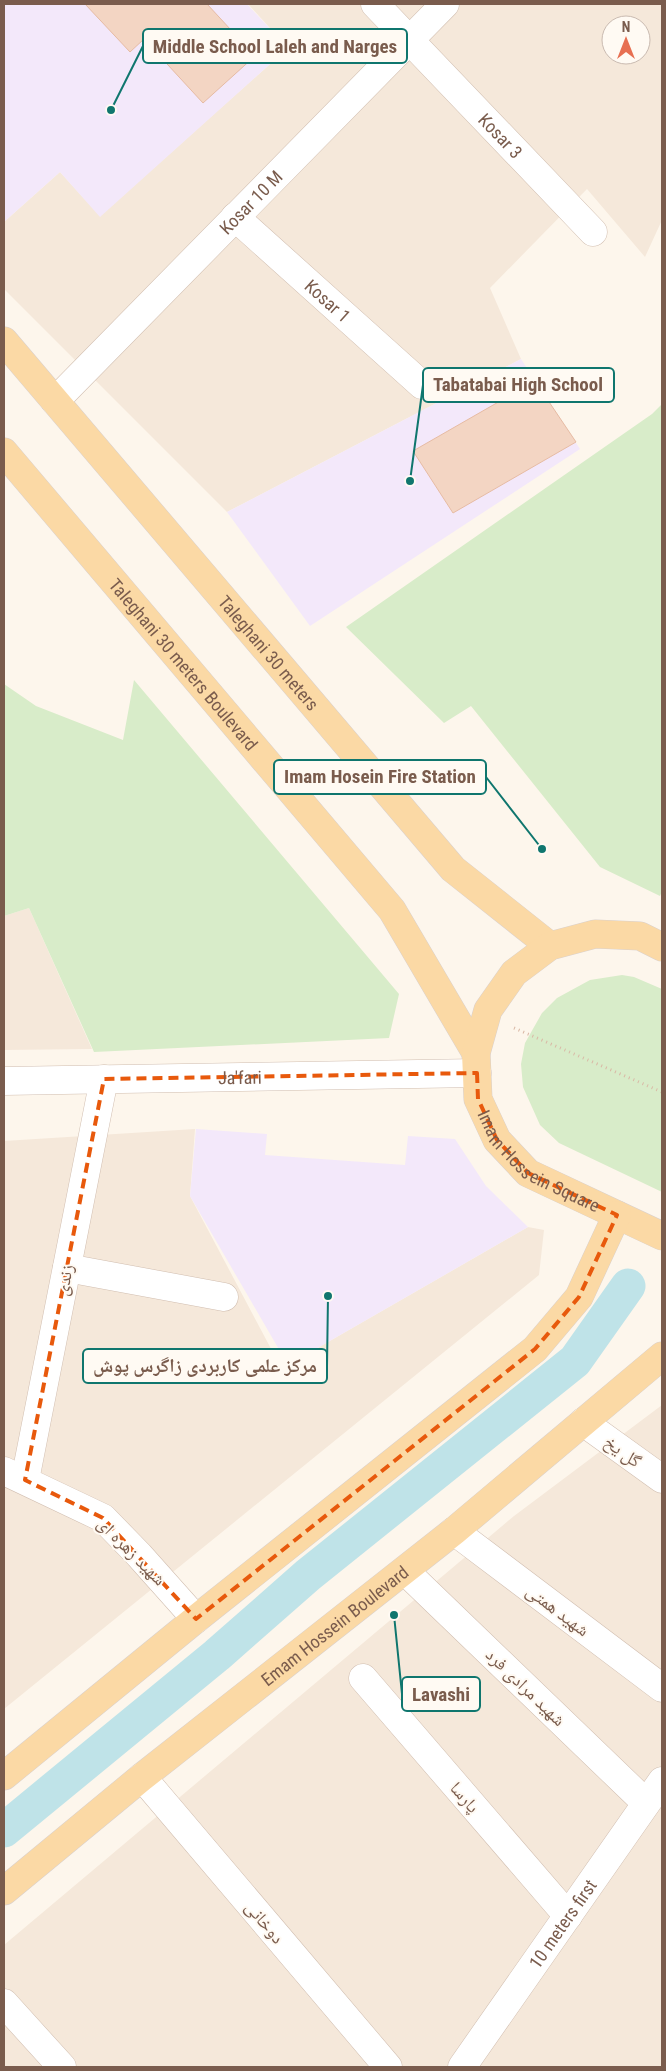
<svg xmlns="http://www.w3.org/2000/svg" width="666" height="2071" font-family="'Roboto Condensed','Noto Naskh Arabic',sans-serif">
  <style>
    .residential { fill: #f5e8da; fill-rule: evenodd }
    .education { fill: #f3e8fa }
    .green { fill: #d8ecc9 }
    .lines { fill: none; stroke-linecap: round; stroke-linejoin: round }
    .canal { stroke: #bfe3e8; stroke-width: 35 }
    .building { fill: #f3d5c3; stroke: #e6bba3 }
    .minor-casing { stroke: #d1beb0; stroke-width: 29 }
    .major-casing { stroke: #dad1cd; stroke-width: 29 }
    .path { stroke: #d9b8a5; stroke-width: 3; stroke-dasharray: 1 4; stroke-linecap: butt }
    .minor { stroke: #fff; stroke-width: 28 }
    .major { stroke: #fbd9a5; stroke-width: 28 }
    .marked { fill: none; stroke: #e8590c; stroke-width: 4; stroke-dasharray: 10 6; stroke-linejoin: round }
    .labels { text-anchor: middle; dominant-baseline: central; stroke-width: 4; stroke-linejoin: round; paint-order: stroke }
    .street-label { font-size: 18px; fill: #7a5c4d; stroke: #fffaf3 }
    .leader { fill: none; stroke: #0f766e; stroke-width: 2 }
    .callout-dot { fill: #0f766e; stroke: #fffaf3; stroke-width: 2 }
    .callout { fill: #fffaf3; stroke: #0f766e; stroke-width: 2 }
    .callout-label { font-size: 19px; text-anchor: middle; font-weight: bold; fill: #7a5c4d }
  </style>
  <rect width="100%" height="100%" fill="#fdf6ec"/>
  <!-- residential -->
  <path class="residential" d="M248 4H662V220L645 257 587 189 490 288 521 359 227 512 4 289V222L60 172 100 216 288 48ZM611 25H641V55H611Z
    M29 908 92 1049 4 1050V916Z
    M195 1129 190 1196 277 1360 288 1365 528 1227 544 1230 539 1275 4 1709V1141Z
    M662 1405V2067H4V1945L514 1516Z"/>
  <!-- education -->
  <path class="education" d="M4 4H247L288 48 100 217 60 172 4 222Z
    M521 359 580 449 310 626 227 512Z
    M196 1129 267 1134 265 1155 405 1165 408 1136 455 1139 486 1186 528 1227 288 1365 190 1196Z"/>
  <!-- green -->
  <path class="green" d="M662 404V891L660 896 600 867 471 706 444 723 346 627 652 414Z
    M134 680 399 994 389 1038 94 1052 29 908 4 916V684L36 706 123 740Z
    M622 975 634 977 662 989V1192L559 1143 540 1125 523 1087 521 1064 525 1043 542 1013 557 998 590 980Z"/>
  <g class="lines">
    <!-- canal -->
    <path class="canal" d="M4 1830 217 1655 308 1575 575 1361 628 1286"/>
  </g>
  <!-- building -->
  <path class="building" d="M85 4H207L255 56 203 103 144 39 130 52Z
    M535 381 576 442 453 513 413 451Z"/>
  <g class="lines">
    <!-- minor casing -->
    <g class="minor-casing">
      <g id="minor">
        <path id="s1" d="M375 4 593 232"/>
        <path id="s2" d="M235 217 422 385"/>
        <path id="s3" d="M55 401 445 4"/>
        <path id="s4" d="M4 1081 477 1073"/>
        <path d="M67 1268 224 1297"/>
        <path d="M583 1422 662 1479"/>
        <path d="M4 1471 103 1518 139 1555 196 1619"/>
        <path d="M25 1480 104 1079"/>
        <path d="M454 1531 662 1688"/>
        <path d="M405 1571 646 1803"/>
        <path d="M363 1678 568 1916"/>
        <path d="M142 1777 388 2067"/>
        <path d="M4 2003 62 2067"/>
        <path id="s5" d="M462 2067 662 1781"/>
      </g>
    </g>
    <!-- major casing -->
    <g class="major-casing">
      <g id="major">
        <path id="s6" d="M4 341 453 869 550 946"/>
        <path id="s7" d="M4 452 392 910 476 1053"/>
        <path id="s8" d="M662 947 640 936 595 934 550 946 514 973 488 1010 476 1053 478 1099 497 1140 528 1173 662 1236"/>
        <path d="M4 1776 196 1619 535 1349 579 1297 617 1215"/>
        <path id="s9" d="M4 1891 142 1777 454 1531 662 1356"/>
      </g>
    </g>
    <!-- path -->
    <path class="path" d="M514 1028 662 1092"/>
    <!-- minor -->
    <use href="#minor" class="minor"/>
    <!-- major -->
    <use href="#major" class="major"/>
  </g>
  <!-- marked area -->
  <path class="marked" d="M477 1073 478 1099 497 1140 528 1173 617 1215 579 1297 535 1349 196 1619 103 1518 25 1480 104 1079Z"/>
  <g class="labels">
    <!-- street labels -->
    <g class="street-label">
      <text stroke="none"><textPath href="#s1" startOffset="182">Kosar 3</textPath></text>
      <text stroke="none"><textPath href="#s3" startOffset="279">Kosar 10 M</textPath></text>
      <text stroke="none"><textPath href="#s2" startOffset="125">Kosar 1</textPath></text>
      <text stroke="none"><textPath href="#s6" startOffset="409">Taleghani 30 meters</textPath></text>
      <text stroke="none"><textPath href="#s7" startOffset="278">Taleghani 30 meters Boulevard</textPath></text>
      <text stroke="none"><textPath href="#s4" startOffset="236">Ja'fari</textPath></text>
      <text stroke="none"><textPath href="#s8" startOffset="388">Imam Hossein Square</textPath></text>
      <text transform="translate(64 1280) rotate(-79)">زندی</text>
      <text transform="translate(623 1451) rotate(36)">گل یخ</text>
      <text transform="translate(132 1551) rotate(45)">شهید زهره ای</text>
      <text transform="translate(558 1610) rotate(37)">شهید همتی</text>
      <text stroke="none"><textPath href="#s9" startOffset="424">Emam Hossein Boulevard</textPath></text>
      <text transform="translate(526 1687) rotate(44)">شهید مرادی فرد</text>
      <text transform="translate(465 1797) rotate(49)">پارسا</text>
      <text transform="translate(265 1922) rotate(50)">دوخانی</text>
      <text stroke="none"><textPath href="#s5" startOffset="175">10 meters first</textPath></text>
    </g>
  </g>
  <!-- callouts -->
  <path class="leader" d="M111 110L143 46M410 481L423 385M542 849L486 777M328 1296L327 1366M394 1615L402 1694"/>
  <g class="callout-dot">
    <circle cx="111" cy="110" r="5"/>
    <circle cx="410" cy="481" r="5"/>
    <circle cx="542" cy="849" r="5"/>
    <circle cx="328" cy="1296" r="5"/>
    <circle cx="394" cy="1615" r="5"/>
  </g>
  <g class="callout">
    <rect x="143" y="29" width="264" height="34" rx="5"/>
    <rect x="423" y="368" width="191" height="34" rx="5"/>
    <rect x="274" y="760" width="212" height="34" rx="5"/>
    <rect x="83" y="1349" width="244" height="34" rx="5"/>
    <rect x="402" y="1677" width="78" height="34" rx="5"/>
  </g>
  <g class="callout-label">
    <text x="275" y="53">Middle School Laleh and Narges</text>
    <text x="518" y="391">Tabatabai High School</text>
    <text x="380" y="783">Imam Hosein Fire Station</text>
    <text x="205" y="1372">مرکز علمی کاربردی زاگرس پوش</text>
    <text x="441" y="1701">Lavashi</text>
  </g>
  <!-- border -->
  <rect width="666" height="2071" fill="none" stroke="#7a5c4d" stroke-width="10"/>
  <!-- north arrow -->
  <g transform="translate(626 40)"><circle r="24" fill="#fffaf3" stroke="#cabbb1"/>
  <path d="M0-4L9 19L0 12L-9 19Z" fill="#e76f51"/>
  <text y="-8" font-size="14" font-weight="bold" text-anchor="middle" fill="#7a5c4d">N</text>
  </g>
</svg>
